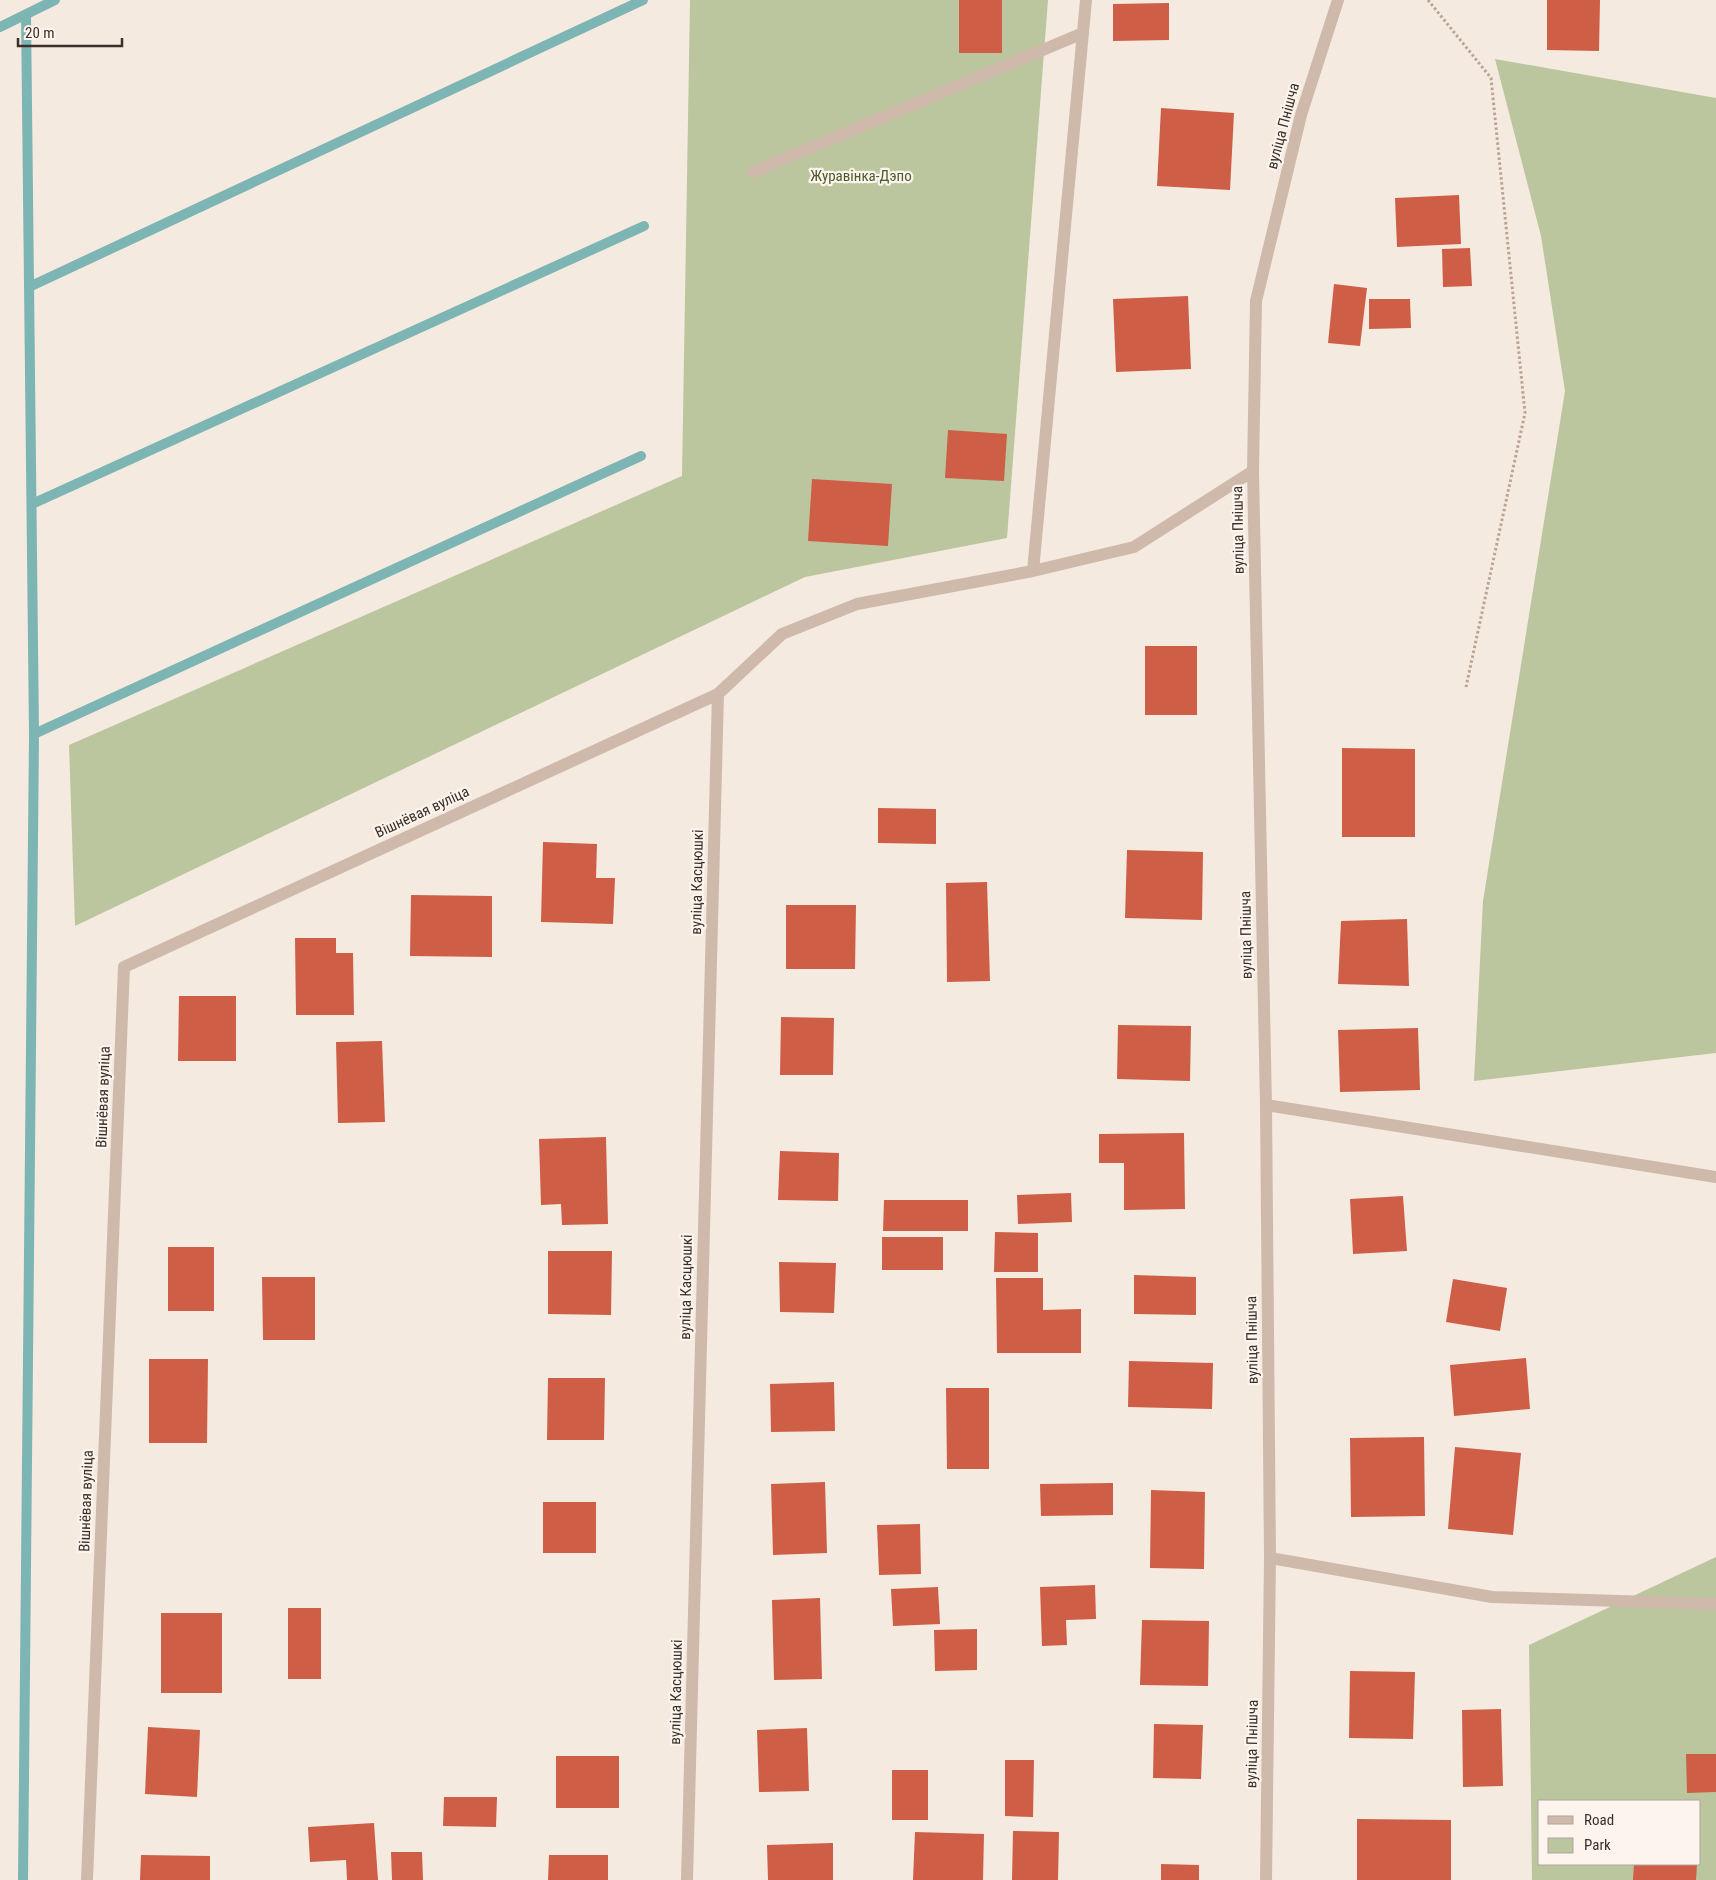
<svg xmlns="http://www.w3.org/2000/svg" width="1716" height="1880" font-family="'Roboto Condensed',sans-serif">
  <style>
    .green { fill: #bbc69e; fill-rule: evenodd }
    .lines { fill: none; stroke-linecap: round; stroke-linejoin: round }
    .stream { stroke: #7cb5b3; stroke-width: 10 }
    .building { fill: #ce5e45 }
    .path { stroke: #bba394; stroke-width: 3; stroke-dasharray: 2.5 2.5; stroke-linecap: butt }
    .minor { stroke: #cfb9aa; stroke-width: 12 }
    .labels { text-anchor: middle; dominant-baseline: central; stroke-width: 4.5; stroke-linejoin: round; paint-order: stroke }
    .street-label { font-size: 15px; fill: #3c2f2a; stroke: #fcf4ed }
    .park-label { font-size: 15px; fill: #4d5c2c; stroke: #fcf4ed }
  </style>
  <rect width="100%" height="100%" fill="#f5eae0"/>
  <!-- green -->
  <path class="green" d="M690 0H1048L1007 538 805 577 75 926 69 745 682 476Z
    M1495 59 1716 98V1053L1474 1081 1483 901 1565 391 1541 236Z
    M1716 1557V1880H1532L1529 1645ZM1540 1801H1700V1864H1540Z"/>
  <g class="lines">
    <!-- stream -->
    <path class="stream" d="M0 27 55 0
      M29 287 643 0
      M32 504 644 226
      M34 734 641 456
      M23 1880 34 734 26 14"/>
  </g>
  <!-- building -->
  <path class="building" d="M959 0H1002V53H959Z
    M1547 0H1600L1599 51 1547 50Z
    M1169 3V40L1113 41V4Z
    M1161 108 1234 113 1230 190 1157 186Z
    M1459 195 1461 244 1397 247 1395 198Z
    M1470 248 1472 286 1443 287 1442 249Z
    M1334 284 1367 288 1360 346 1328 343Z
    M1188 296 1191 369 1116 372 1113 299Z
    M1369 299H1410L1411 328 1369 329Z
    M948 430 1007 434 1004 481 945 478Z
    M812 479 892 484 888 546 808 541Z
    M1145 646H1197V715H1145Z
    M1342 748 1415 749V837H1342Z
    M878 808 936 809V844L878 843Z
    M543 842 597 844 596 878H615L613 924 541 922Z
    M1127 850 1203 852 1202 920 1125 918Z
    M987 882 990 981 947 982 946 883Z
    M411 895 492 896V957L410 956Z
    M786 905H856L855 969H786Z
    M1407 919 1409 986 1338 984 1341 921Z
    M295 938H336V953H353L354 1015H296Z
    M179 996H236V1061H178Z
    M781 1017 834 1018 833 1075H780Z
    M1118 1025 1191 1026 1190 1081 1117 1079Z
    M1418 1028 1420 1090 1340 1092 1338 1030Z
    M382 1041 385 1122 338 1123 336 1042Z
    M1184 1133 1185 1209 1124 1210V1163H1099V1134Z
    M606 1137 608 1224 562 1225 561 1204 541 1205 539 1139Z
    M780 1151 839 1153 838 1201 778 1200Z
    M1071 1193 1072 1222 1018 1224 1017 1195Z
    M1403 1196 1407 1251 1353 1254 1350 1199Z
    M884 1200H968V1231H883Z
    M995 1232 1038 1233V1272H994Z
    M882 1237H943V1270H882Z
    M168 1247H214V1311H168Z
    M548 1251H612L611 1315 548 1314Z
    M779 1262 836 1263 834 1313 780 1312Z
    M1134 1275 1196 1277V1315L1134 1314Z
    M262 1277H315V1340H263Z
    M996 1278H1043V1310L1081 1309V1353H997Z
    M1453 1279 1507 1288 1500 1331 1446 1322Z
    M1526 1358 1530 1409 1454 1416 1450 1365Z
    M149 1359H208L207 1443H149Z
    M1129 1361 1213 1363 1212 1409 1128 1407Z
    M548 1378H605L604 1440H547Z
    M834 1382 835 1431 771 1432 770 1384Z
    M946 1388H989V1469H947Z
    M1424 1437 1425 1516 1351 1517 1350 1438Z
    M1455 1447 1521 1453 1513 1535 1448 1529Z
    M825 1482 827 1553 773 1555 771 1484Z
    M1113 1483V1515L1041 1516 1040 1484Z
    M1151 1490 1205 1492 1204 1569 1150 1568Z
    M543 1502H596V1553H543Z
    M920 1524 921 1574 879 1575 877 1525Z
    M1095 1585 1096 1619 1066 1620 1067 1645 1042 1646 1040 1587Z
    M938 1587 940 1624 893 1626 891 1589Z
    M820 1598 822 1679 774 1680 772 1600Z
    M288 1608H321V1679H288Z
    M161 1613H222V1693H161Z
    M1142 1620 1209 1621 1208 1686 1140 1685Z
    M977 1629V1670L935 1671 934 1630Z
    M1350 1671 1415 1672 1413 1739 1349 1738Z
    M1501 1709 1503 1786 1463 1787 1462 1710Z
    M1154 1724 1203 1725 1201 1779 1153 1778Z
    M148 1727 200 1730 197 1797 145 1794Z
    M807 1728 809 1791 759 1792 757 1730Z
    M1686 1754H1716V1792L1687 1793Z
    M556 1756H619V1808H556Z
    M1005 1760H1034L1033 1817 1005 1816Z
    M892 1770H928V1820H892Z
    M444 1797H497L496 1827 443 1826Z
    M1357 1819 1451 1820V1880H1357Z
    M374 1823 378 1880H347L346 1860 310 1862 308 1827Z
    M1013 1831 1059 1832 1058 1880H1012Z
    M915 1832 984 1834 983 1880H913Z
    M833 1843V1880H768L767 1845Z
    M391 1852H422L423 1880H392Z
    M141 1855 210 1856V1880H140Z
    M549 1855H608V1880H548Z
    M1161 1864 1199 1865V1880H1161Z
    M1634 1864H1697L1696 1880H1633Z"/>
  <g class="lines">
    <!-- path -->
    <path class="path" d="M1428 0 1491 78 1525 413 1466 687"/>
    <!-- minor -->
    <path class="minor" d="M753 172 1083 33
      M1033 571 1086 0
      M1266 1105 1716 1177
      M1270 1558 1492 1597 1716 1604
      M87 1880 124 967 718 694 782 634 857 604 1033 571 1134 547 1253 471
      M687 1880 718 694
      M1266 1880 1270 1558 1266 1105 1253 471 1256 301 1301 115 1338 0"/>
  </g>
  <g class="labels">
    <!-- street labels -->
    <g class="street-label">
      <text transform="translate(1283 126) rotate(-75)">вуліца Пнішча</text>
      <text transform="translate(1238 530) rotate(-91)">вуліца Пнішча</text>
      <text transform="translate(422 812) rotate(-25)">Вішнёвая вуліца</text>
      <text transform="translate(697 882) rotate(-89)">вуліца Касцюшкі</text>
      <text transform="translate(1246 935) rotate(-91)">вуліца Пнішча</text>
      <text transform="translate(103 1097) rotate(-88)">Вішнёвая вуліца</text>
      <text transform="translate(686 1287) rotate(-89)">вуліца Касцюшкі</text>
      <text transform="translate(1252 1340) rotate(-91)">вуліца Пнішча</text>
      <text transform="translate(86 1501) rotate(-88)">Вішнёвая вуліца</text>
      <text transform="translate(676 1692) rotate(-89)">вуліца Касцюшкі</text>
      <text transform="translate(1252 1744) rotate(-89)">вуліца Пнішча</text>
    </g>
    <!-- park labels -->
    <g class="park-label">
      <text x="861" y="176">Журавінка-Дэпо</text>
    </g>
  </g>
  <!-- legend -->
  <rect x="1538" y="1800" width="162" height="65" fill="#fcf4ed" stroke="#afa59f"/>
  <rect x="1548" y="1816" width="25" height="8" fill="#cfb9aa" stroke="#afa59f"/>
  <text x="1584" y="1825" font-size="15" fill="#3c2f2a">Road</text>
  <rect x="1548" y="1838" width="25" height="15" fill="#bbc69e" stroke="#afa59f"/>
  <text x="1584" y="1850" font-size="15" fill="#3c2f2a">Park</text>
  <!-- scale -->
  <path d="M18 38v8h104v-8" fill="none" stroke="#3c2f2a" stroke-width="2.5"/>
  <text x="25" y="38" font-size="15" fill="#3c2f2a" stroke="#fcf4ed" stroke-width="4" paint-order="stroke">20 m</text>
</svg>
